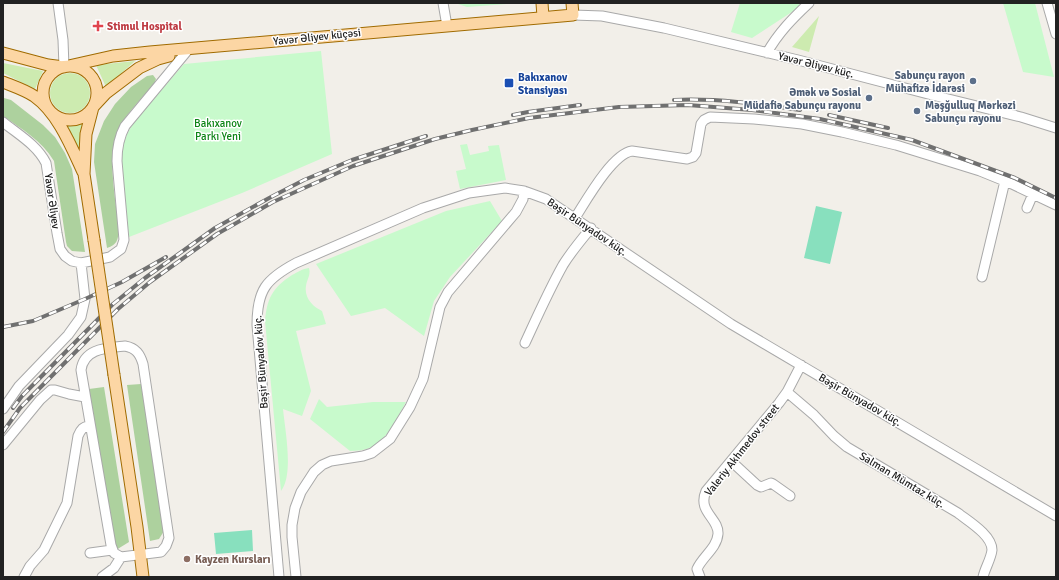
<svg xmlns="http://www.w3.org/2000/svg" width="1059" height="580" font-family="Signika,sans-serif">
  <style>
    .grass { fill: #cdebb0 }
    .forest { fill: #add19e }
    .park { fill: #c8facc }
    .pitch { fill: #88e0be }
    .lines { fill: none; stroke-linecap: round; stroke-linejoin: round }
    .minor-casing { stroke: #a9a9a9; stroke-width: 11 }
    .major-casing { stroke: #a06b00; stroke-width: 13 }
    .minor { stroke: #fff; stroke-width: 9 }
    .major { stroke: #fcd6a4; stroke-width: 11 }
    .rail-casing { stroke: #707070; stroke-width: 4 }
    .rail { stroke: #fff; stroke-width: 2.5; stroke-dasharray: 8; stroke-linecap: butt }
    .major-bridge-casing { stroke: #a06b00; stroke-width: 13; stroke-linecap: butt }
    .major-bridge { stroke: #fcd6a4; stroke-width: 11 }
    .health-dot { fill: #e0444e; stroke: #fff; stroke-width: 1.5 }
    .service-dot { fill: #5c6f8a; stroke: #fff; stroke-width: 1.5 }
    .transit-dot { fill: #1a4fb4; stroke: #fff; stroke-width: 1.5 }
    .education-dot { fill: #8d6e63; stroke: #fff; stroke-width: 1.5 }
    .labels { text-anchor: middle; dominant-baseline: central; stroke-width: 3; stroke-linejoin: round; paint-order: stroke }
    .health-label { font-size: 11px; font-weight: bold; fill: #be3a42; stroke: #fff; text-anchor: start }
    .street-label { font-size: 11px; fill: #222; stroke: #fff }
    .service-label { font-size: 11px; font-weight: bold; fill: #4e5e75; stroke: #fff; text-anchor: end }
    .transit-label { font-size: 11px; font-weight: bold; fill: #164399; stroke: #fff; text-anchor: start }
    .park-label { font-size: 11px; fill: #0c8416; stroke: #fff }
    .education-label { font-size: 11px; font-weight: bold; fill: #785e54; stroke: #fff; text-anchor: start }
  </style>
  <rect width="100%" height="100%" fill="#f2efe9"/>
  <!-- grass -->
  <path class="grass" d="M819 16 809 52 792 47Z
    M135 61 106 87 96 65Z
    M3 63 43 71 35 89 3 73Z
    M50 93a20 20 0 1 1 40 0a20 20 0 1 1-40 0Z
    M82 124 81 159 67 126Z"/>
  <!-- forest -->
  <path class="forest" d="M153 75 156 79 154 84C143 97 122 118 117 133 107 160 116 201 119 230 118 240 117 245 107 248L94 162 95 144 104 121 115 104 131 87 147 76Z
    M4 98 11 100 43 125 55 137 65 153 72 169 85 252 72 251 67 246 66 242 54 161C41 140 23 130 3 116V99Z
    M141 384 164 531 159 539 150 541 127 385Z
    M104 387 129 542 116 550 89 389Z"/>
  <!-- park -->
  <path class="park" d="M455 3H521L467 7Z
    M740 3H800L798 8 752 38 731 32Z
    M1003 3H1035L1054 77 1023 72Z
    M321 51 332 154 242 193 129 237 122 167V148L127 134 134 122 184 64Z
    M467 144 470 155 489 151 488 146 499 145 506 180 460 189 456 171 466 169 460 145Z
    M490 201 502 221 450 277 434 301 424 336 385 308 351 316 316 264 446 211Z
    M309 268C311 275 307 279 306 286 304 298 313 307 322 311L326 324 296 331 311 391 302 416 283 409C285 430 294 474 281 491L265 321C267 299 272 288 292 275 298 272 302 269 309 268Z
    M319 399 327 407 373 402H406C398 416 387 440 372 447 365 450 357 451 350 451L310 419Z"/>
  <!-- pitch -->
  <path class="pitch" d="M816 206 842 212 830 264 804 258Z
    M252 530 253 551 216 554 214 533Z"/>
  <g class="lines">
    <!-- minor casing -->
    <g class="minor-casing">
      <path id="minor" d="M58 3 63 40 64 67
        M443 3 447 26
        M1047 3 1056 34
        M573 15 602 16 664 28 798 60 928 94 1021 117 1056 128
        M767 53C778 33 793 18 809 3
        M3 122C19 135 37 145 46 163L57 233 60 249 65 256 72 261 81 263 110 257 121 249 124 240 117 161C117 148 119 137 125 126L188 50
        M1027 208 1033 194
        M575 218C586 201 612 154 632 151L687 159 693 157 696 153 701 124 704 120 710 117 754 119 802 124 842 132 896 145 980 171 1012 184 1056 205
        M982 277 1005 181
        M525 343C537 317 549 290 563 265 571 252 581 240 591 228
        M125 346C136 348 140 354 143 364L169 538 166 546 161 552 121 557 114 553 111 545 81 370C84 348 107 348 125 346Z
        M787 392 814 415 834 436 847 447 958 513C968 521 992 535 992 550 991 559 985 568 983 577
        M3 409 19 386 68 335 81 317 85 299 81 263
        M3 445 40 400 51 390H55L69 394 85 397
        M731 461 757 485 761 487 771 483 773 484 790 496
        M90 553 112 550
        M24 577 30 566 44 550 67 503 78 436C81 429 83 427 90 425
        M102 577 114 568 121 557
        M279 577 257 325C257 290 266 279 296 263L423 208 469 193 505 188 524 191 546 199 731 324 1056 516
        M296 577 292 537V525L295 508 301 492 314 472 322 465 331 461 363 456 372 453 390 439 410 407 423 379 440 307 448 292 516 212 523 199 524 191
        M700 577 697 569C702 557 717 548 718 534 719 518 697 512 706 491L779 403 787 392 801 365"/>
    </g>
    <!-- major casing -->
    <g class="major-casing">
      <path id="major" d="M542 3 543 17
        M3 53 48 65 64 67 113 56 150 52 573 15 572 3
        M43 93a27 27 0 1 1 54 0a27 27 0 1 1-54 0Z
        M3 82C13 86 25 90 34 96 58 113 71 146 83 172
        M94 240 84 174 86 134 93 107 106 93 139 68 158 59 169 56
        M114 375 137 527 143 577"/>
    </g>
    <!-- minor -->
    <use href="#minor" class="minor"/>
    <!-- major -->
    <use href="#major" class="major"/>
    <!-- rail casing -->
    <g class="rail-casing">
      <path id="rail" d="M674 100C716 98 759 104 800 110
        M513 115 528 112 580 105
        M829 115 888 128
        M3 327 33 321 85 299 122 282 166 257
        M13 408 22 396 113 304 145 278 215 228 271 197 304 180 352 160 426 136
        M3 432 20 408 118 309 150 282 217 234 273 202 353 166 435 139 472 130 529 118 619 107 688 105 752 110 820 119 912 140 1015 178 1056 198"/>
    </g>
    <!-- rail -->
    <use href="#rail" class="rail"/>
    <!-- major-bridge casing -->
    <g class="major-bridge-casing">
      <path id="major-bridge" d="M94 240 114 375"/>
    </g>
    <!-- major-bridge -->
    <use href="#major-bridge" class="major-bridge"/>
  </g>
  <!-- markers -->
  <path class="health-dot" d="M96 20h4v4h4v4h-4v4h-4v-4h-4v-4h4z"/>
  <g class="service-dot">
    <circle cx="973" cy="81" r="4"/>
    <circle cx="869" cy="98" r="4"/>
    <circle cx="917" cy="111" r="4"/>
  </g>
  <rect class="transit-dot" x="504" y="78" width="10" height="10" rx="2"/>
  <circle class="education-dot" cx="187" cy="559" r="4"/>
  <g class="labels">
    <!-- health labels -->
    <g class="health-label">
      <text x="107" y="26">Stimul Hospital</text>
    </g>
    <!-- street labels -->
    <g class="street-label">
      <text transform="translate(317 37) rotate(-6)">Yavər Əliyev küçəsi</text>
      <text transform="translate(816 65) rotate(14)">Yavər Əliyev küç.</text>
      <text transform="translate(52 201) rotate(82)">Yavər Əliyev</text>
      <text transform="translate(587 227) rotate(34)">Bəşir Bünyadov küç.</text>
      <text transform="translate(261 362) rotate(-94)">Bəşir Bünyadov küç.</text>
      <text transform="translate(860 400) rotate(30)">Bəşir Bünyadov küç.</text>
      <text transform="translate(742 450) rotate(-52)">Valeriy Akhmedov street</text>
      <text transform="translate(902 480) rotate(31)">Salman Mümtaz küç.</text>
    </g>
    <!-- service labels -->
    <g class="service-label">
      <text x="965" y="75">Sabunçu rayon<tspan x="965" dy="13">Mühafizə İdarəsi</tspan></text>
      <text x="861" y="92">Əmək və Sosial<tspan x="861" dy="13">Müdafiə Sabunçu rayonu</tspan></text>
      <text x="925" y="105" text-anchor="start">Məşğulluq Mərkəzi<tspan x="925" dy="13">Sabunçu rayonu</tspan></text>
    </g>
    <!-- transit labels -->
    <g class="transit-label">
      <text x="518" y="77">Bakıxanov<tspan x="518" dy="13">Stansiyası</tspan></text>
    </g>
    <!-- park labels -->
    <g class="park-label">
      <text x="218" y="123">Bakıxanov<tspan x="218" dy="13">Parkı Yeni</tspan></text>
    </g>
    <!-- education labels -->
    <g class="education-label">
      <text x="195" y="559">Kayzen Kursları</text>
    </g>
  </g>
  <!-- border -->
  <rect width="1059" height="580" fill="none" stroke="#222222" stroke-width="8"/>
</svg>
